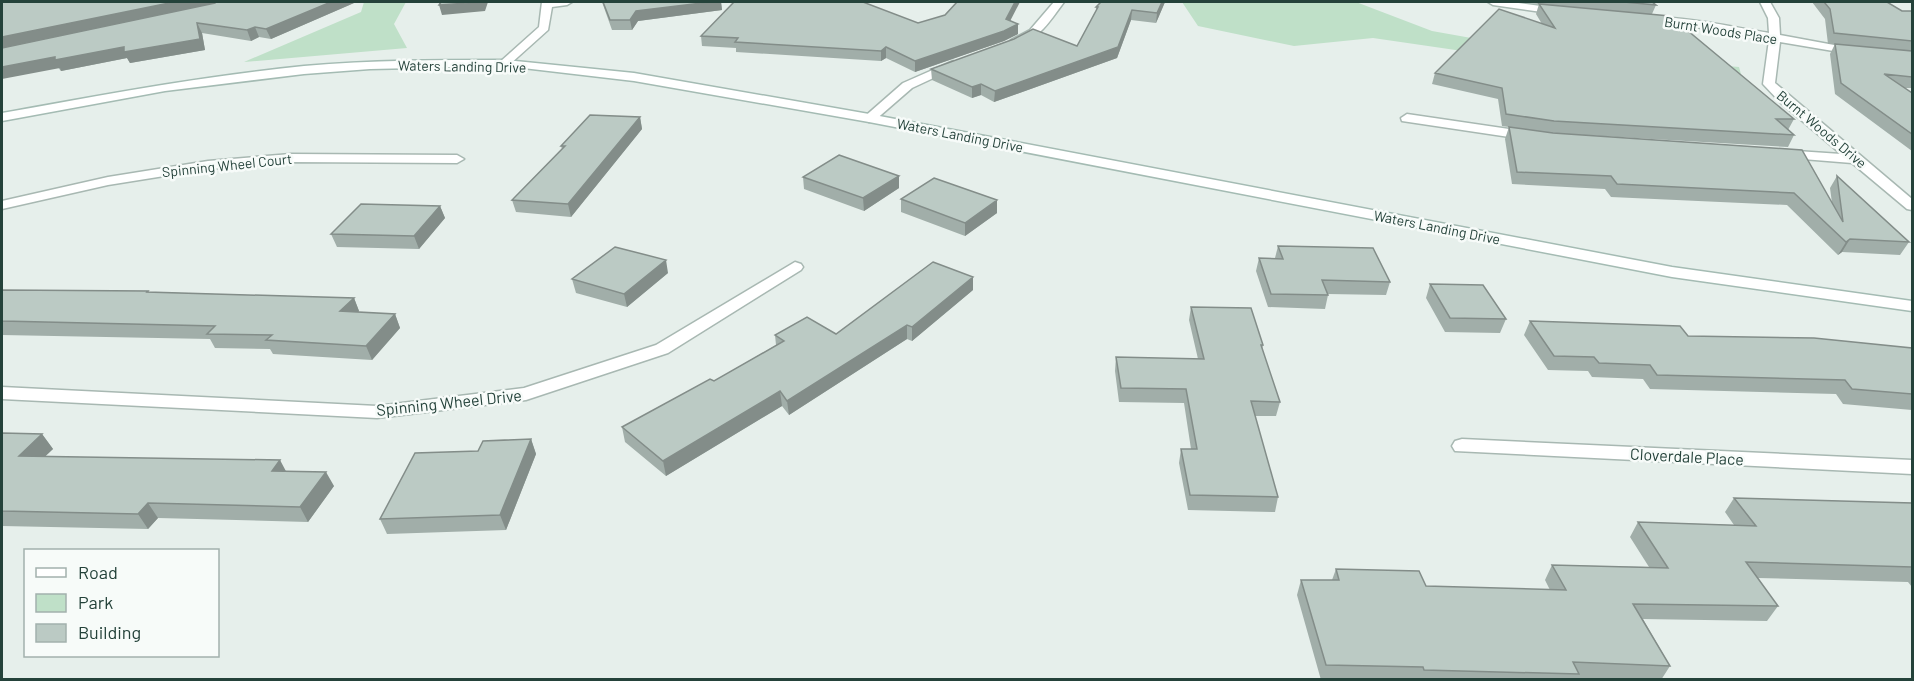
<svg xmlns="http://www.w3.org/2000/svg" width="1914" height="681" font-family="Barlow,sans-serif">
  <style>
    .green { fill: #bfe0c8 }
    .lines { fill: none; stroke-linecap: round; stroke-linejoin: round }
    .street-casing { stroke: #a8b8b2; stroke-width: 3 }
    .secondary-casing { stroke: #a4bbb3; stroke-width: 3 }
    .street { fill: #fff; fill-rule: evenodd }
    .secondary { fill: #fff; fill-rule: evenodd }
    .wall { fill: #a1aea9 }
    .shaded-wall { fill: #838d89 }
    .building { fill: #bbcac4; stroke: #838d89; stroke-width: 1.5 }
    .labels { text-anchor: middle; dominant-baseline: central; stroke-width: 5; stroke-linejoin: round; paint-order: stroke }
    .far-street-label { font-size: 14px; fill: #24423a; stroke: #f7fbf9 }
    .street-label { font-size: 16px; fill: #24423a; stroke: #f7fbf9 }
  </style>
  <rect width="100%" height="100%" fill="#e6efeb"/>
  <!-- green -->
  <path class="green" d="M364 2H406L394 24 407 48 244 62 361 12Z
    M1182 2H1356L1432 31 1527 48 1739 67 1746 92 1373 38 1294 46 1198 26Z"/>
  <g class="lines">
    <!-- street casing -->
    <g class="street-casing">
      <path id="street" d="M542 2H572L567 5 552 7 548 30 509 65H501V61L539 27Z
        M1054 2H1064C1052 18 1034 48 1011 44V40L1030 30Z
        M1488 2H1511L1563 9 1568 12 1563 15 1493 5Z
        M1760 2H1770L1779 18 1780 35 1861 50 1863 52 1857 55 1780 42 1775 83 1912 199V210L1907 209 1852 163 1777 157 1775 154 1782 150 1841 154 1780 102 1763 84 1769 40 1690 26 1653 23 1648 20C1660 11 1749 30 1769 33L1768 18Z
        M953 61 957 63V67L912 88 874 121 869 122 863 118 903 83Z
        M1407 114 1530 132 1537 136 1530 140 1402 121 1401 118Z
        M291 154 457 155 464 159 457 163 291 162 208 169 108 185 2 209V201L108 177 208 161Z
        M795 262 801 264 803 267 801 270 668 353 526 400 377 418 2 399V387L377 406 524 388 656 345Z
        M1462 439 1912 460V474L1455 451 1452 446 1455 441Z"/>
    </g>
    <!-- secondary casing -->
    <g class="secondary-casing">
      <path id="secondary" d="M505 60 634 73 869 114 1672 267 1912 301V311L1672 277 869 122 634 81 505 66 370 69 304 74 165 91 2 121V113C102 95 203 76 304 66 371 60 438 60 505 60Z"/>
    </g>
    <!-- street -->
    <use href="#street" class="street"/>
    <!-- secondary -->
    <use href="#secondary" class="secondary"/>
  </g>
  <!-- wall -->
  <path class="wall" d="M2 2H354V3L271 39 259 37 251 41 202 33 205 50 130 63 127 58 61 71Z
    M602 2H721L722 10 638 21 632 30H612Z
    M1165 2 1156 23 1131 20 1117 58 994 102 981 95 972 98 932 80 931 69 1077 46 1096 12V7Z
    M1812 2H1887L1902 11H1912V88H1905L1912 93V151L1835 94 1830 54 1835 44H1828L1825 19Z
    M1529 3V2H1652L1656 5 1652 14 1794 119 1788 130 1794 135 1788 147 1549 133 1502 126 1498 99 1432 84 1435 73 1542 24 1536 14 1539 4 1639 13Z
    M1010 20 1018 34 1004 41 915 72 886 58 881 61 736 52V48L702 46 701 36 918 23Z
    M640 117 642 129 571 217 516 212 512 200 562 149 561 146Z
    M1509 127 1553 133 1802 150 1832 203 1830 188 1837 176 1909 242 1900 255 1842 252 1838 255 1787 205 1611 197 1605 189 1512 184 1505 139Z
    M899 176V188L864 211 804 189 803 177Z
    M901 199 997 213 965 236 901 212Z
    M440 206 445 218 419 249 337 247 331 234Z
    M1278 246 1390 282 1386 295 1328 294V295L1325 309 1268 307 1256 271 1259 258H1275Z
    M668 273 627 307 576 293 572 279Z
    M1430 284 1506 319 1500 333 1445 332 1426 298Z
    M2 290 149 292 354 298 359 311 358 312 395 314 400 328 372 360 273 354 270 349 215 348 210 339 2 335Z
    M973 290 912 341 907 339 789 415 782 406 666 476 625 442 622 427 714 381 776 345 775 335 836 334Z
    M1191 307 1263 345 1262 349 1280 402 1276 416H1255L1278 497 1275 512 1188 510 1179 463 1181 449H1191L1184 403 1119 402 1115 371 1116 357 1198 359 1189 320Z
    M1530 321 1688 336 1912 348V410L1843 404 1836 394 1650 389 1643 379 1592 377 1588 371 1548 370 1524 335Z
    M2 433 42 434 53 449 45 456 286 471 334 486 308 522 158 518 148 529 2 526Z
    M531 439 536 454 506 530 387 534 380 519 478 451Z
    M1734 498 1912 503V587L1908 582 1758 578 1778 606 1767 621 1643 619 1670 666 1661 680H1628L1577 678 1576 680H1321L1297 595 1301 580H1332L1336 569 1426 586 1550 590 1545 580 1552 565 1649 567 1630 537 1638 522 1734 525 1725 512Z"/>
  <!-- shaded-wall -->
  <path class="shaded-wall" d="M174 2H214L215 4 2 49V37Z
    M331 2H354V3L271 39 266 29Z
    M482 2H488L485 11 442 15 439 5Z
    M710 2H721L722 10 638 21 632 30 630 20 636 11Z
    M1015 2H1020L1006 29V19Z
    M1162 2H1165L1156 23 1157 13Z
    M1132 10 1131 20 1117 58 994 102 995 91 1118 47Z
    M197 23 202 33 205 50 130 63 127 58 61 71 60 68 2 79V67Z
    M1018 24V34L1004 41 915 72V61Z
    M255 27 259 37 251 41 247 30Z
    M886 47V58L881 61V51Z
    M981 84V95L972 98V87Z
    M640 117 642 129 571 217 568 204Z
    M899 176V188L864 211 863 198Z
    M997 200V213L965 236V223Z
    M440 206 445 218 419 249 414 236Z
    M1850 239 1842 252 1838 255 1846 242Z
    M666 260 668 273 627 307 624 294Z
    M973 277V290L912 341V327Z
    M354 298 359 311 346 325 340 311Z
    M395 314 400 328 372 360 366 346Z
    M907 325V339L789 415 787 401Z
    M780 391 782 406 666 476 663 461Z
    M42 434 53 449 30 471 19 456Z
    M531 439 536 454 506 530 500 515Z
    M280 460 288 475 272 471Z
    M326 472 334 486 308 522 300 507Z
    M148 503 158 518 148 529 138 514Z"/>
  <!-- building -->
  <path class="building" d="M2 2H174L2 37Z
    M216 2H331L266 29 255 27 247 30 197 23 200 39 124 52V47L55 60V57L2 67V48L215 3Z
    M441 2H482L439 5Z
    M603 2H710L636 11 630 20H610Z
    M734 2H863L918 23 945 15 957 2H1015L1006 19 1018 24 1004 31 915 61 886 47 881 51 735 42 738 38 701 36Z
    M1101 2H1162L1157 13 1132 10 1118 47 995 91 981 84 972 87 931 69 1014 39 1033 29 1077 46 1098 7H1096Z
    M1624 2H1652L1656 5Z
    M1824 2H1887L1902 11H1912V41L1834 33 1830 9Z
    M1539 4 1670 16 1794 119H1776L1794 135 1554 121 1506 114 1502 88 1435 73 1499 9 1555 28Z
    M1835 44 1912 51V77L1884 74 1912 93V134L1841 83Z
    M590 115 640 117 568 204 512 200 565 146H561Z
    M1509 127 1553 133 1802 150 1843 222 1837 176 1909 242 1850 239 1846 242 1794 193 1617 184 1611 176 1517 172Z
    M839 155 899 176 863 198 803 177Z
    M934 178 997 200 965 223 901 199Z
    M361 204 440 206 414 236 331 234Z
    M1278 246 1373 248 1390 282 1322 280 1328 295 1271 294 1259 258 1283 259Z
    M615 247 666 260 624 294 572 279Z
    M933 262 973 277 912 327 907 325 787 401 780 391 663 461 622 427 710 379 714 381 784 341 775 335 807 317 836 334Z
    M1430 284 1483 285 1506 319 1450 318Z
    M2 290 148 291 147 292 354 298 340 311 395 314 366 346 266 340 272 335 207 334 215 326 2 321Z
    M1191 307 1251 308 1263 345H1261L1280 402 1251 401 1278 497 1190 495 1181 449H1197L1186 389 1121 388 1116 357 1204 359Z
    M1530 321 1680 326 1688 336 1814 338 1912 348V394L1852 389 1845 380 1657 375 1650 365 1599 363 1594 357 1554 356Z
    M2 433 42 434 19 456 280 460 272 471 326 472 300 507 148 503 138 514 2 511Z
    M531 439 500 515 380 519 415 453 478 451 483 441Z
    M1734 498 1912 503V567L1746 562 1778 606 1633 604 1670 666 1573 662 1579 674 1424 670 1423 667 1326 665 1301 580H1339L1336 569 1419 571 1426 586 1566 590 1552 565 1668 568 1638 522 1756 526Z"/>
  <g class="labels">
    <!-- far-street labels -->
    <g class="far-street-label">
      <text transform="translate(1721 30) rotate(9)">Burnt Woods Place</text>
      <text transform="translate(462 66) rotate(1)">Waters Landing Drive</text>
      <text transform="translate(1822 129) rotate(40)">Burnt Woods Drive</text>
      <text transform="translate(960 135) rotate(11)">Waters Landing Drive</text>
      <text transform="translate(227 165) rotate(-6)">Spinning Wheel Court</text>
      <text transform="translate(1437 227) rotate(11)">Waters Landing Drive</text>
    </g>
    <!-- street labels -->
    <g class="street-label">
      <text transform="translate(449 402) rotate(-6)">Spinning Wheel Drive</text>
      <text transform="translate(1687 456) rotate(3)">Cloverdale Place</text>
    </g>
  </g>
  <!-- border -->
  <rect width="1914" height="681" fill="none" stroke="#24423a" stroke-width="6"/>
  <!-- legend -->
  <rect x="24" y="549" width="195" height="108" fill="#f7fbf9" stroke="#a3b1ad" stroke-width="1.5"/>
  <rect x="36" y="568" width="30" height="9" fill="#ffffff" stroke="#a3b1ad" stroke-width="1.5"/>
  <text x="78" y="579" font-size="18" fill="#24423a">Road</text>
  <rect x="36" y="594" width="30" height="18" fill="#bfe0c8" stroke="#a3b1ad" stroke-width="1.5"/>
  <text x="78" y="609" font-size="18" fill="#24423a">Park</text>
  <rect x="36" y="624" width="30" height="18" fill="#bbcac4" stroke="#a3b1ad" stroke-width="1.5"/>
  <text x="78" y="639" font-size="18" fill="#24423a">Building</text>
</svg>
